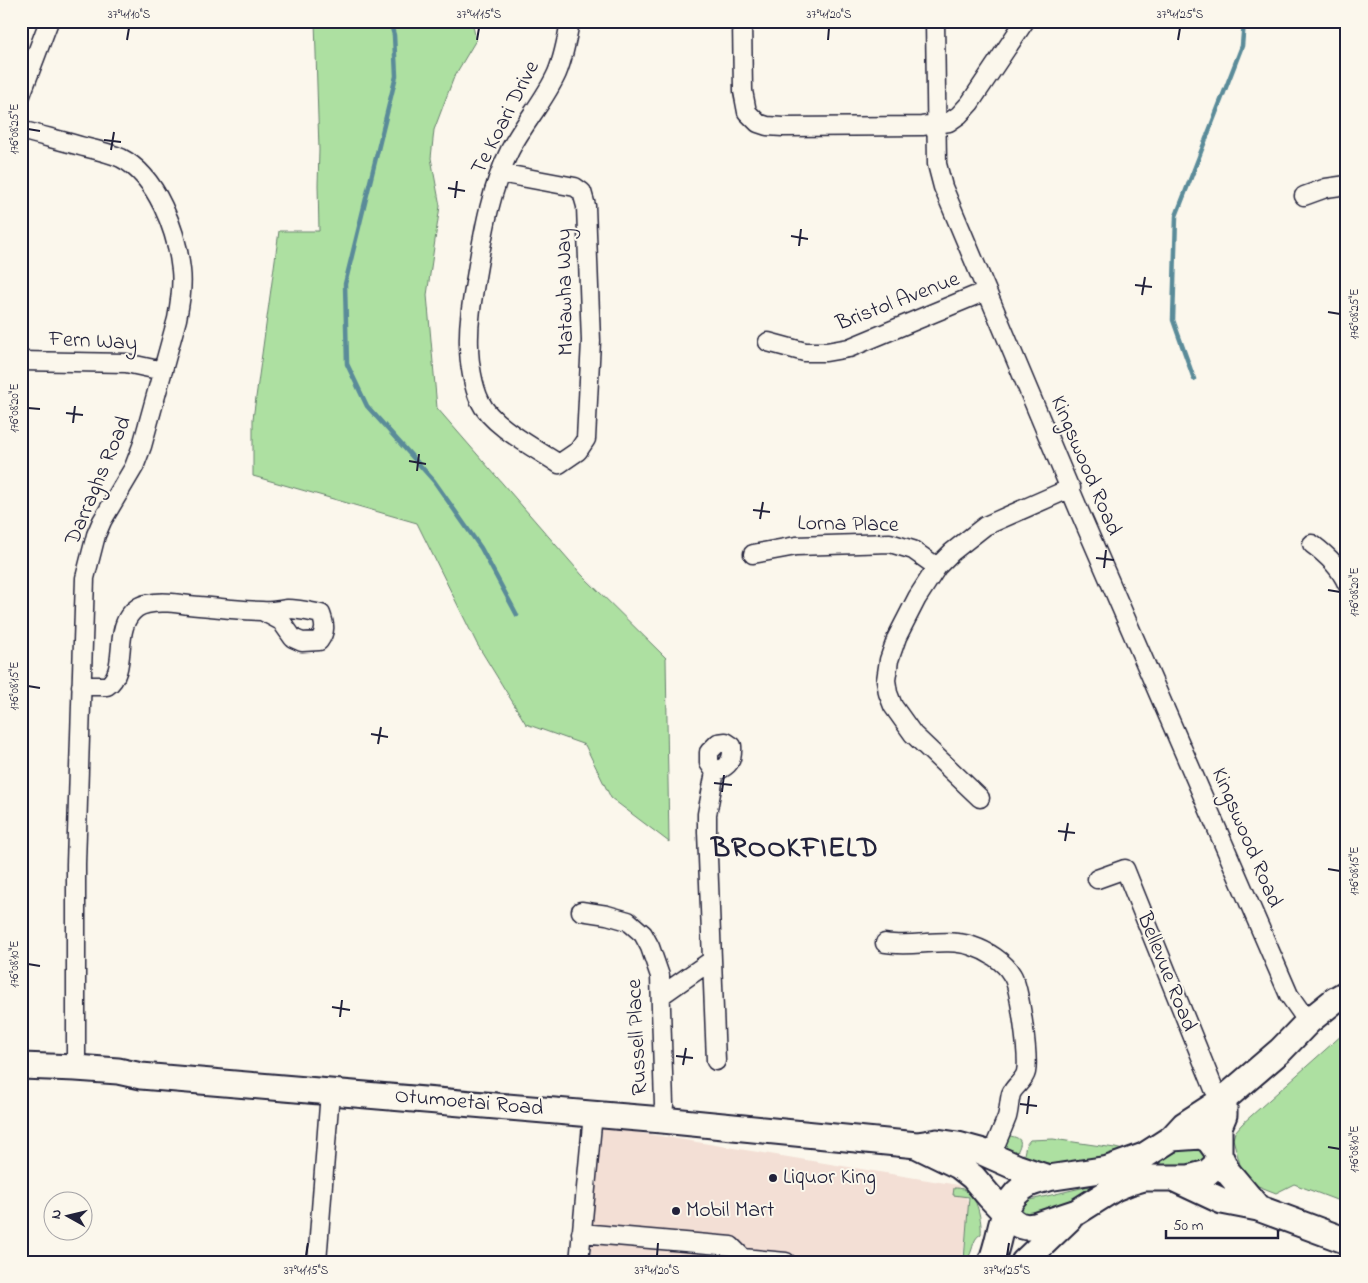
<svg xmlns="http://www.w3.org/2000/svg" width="1368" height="1283" font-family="'Indie Flower',sans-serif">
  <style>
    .built { fill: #f3dfd5 }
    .green { fill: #ade0a1; stroke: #68816e }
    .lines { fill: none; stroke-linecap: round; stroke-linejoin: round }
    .stream { stroke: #5a8b99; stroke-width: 4.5 }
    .street-casing { stroke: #22223b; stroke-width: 21 }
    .secondary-casing { stroke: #22223b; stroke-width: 29 }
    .street { stroke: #fbf7ec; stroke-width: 18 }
    .secondary { stroke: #fbf7ec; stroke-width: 25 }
    .ticks { fill: none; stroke: #22223b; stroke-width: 2 }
    .poi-dot { fill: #22223b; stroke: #fbf7ec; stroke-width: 2 }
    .labels { text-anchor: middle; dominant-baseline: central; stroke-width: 4; stroke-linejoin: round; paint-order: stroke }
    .street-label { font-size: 22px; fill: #22223b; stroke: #fbf7ec }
    .poi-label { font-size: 22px; fill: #22223b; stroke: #fbf7ec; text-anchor: start }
    .district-label { font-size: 28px; font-weight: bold; letter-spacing: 1px; fill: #22223b; stroke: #fbf7ec }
    .neatline { fill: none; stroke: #22223b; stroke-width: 2 }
    .ticks-label { font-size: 12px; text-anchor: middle; fill: #22223b }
  </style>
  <rect width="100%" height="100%" fill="#fbf7ec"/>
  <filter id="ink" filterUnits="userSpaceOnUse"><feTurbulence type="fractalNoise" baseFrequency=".02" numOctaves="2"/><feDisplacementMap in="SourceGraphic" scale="10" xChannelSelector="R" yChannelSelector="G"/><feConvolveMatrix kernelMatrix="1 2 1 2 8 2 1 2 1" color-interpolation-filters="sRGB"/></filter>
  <g filter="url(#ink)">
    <!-- built -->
    <path class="built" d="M599 1126 958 1185 970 1204 962 1262H590Z"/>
    <!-- green -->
    <path class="green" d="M315 21H472L476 40 454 77 434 130 431 158 440 206 427 295 437 408 582 575 666 658 669 842 611 798 585 745 526 724 477 644 417 523 253 476V419L279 231H319L318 185 319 150Z
      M1343 1034 1347 1038V1204L1294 1184 1276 1193 1253 1184 1241 1168 1233 1139 1235 1132 1242 1124Z
      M1005 1135C1024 1138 1023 1141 1015 1156L1003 1148Z
      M1053 1139 1115 1148 1131 1152 1060 1165 1023 1159 1026 1145 1030 1140Z
      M1190 1145 1196 1149 1200 1146C1204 1151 1207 1156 1203 1161L1194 1164 1151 1165Z
      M1102 1183 1053 1211 1032 1220 1017 1211 1026 1201Z
      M954 1188C957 1188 962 1188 965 1190 978 1196 982 1222 981 1234 971 1239 974 1253 966 1260H964L969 1197 953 1195Z"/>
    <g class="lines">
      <!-- stream -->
      <path class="stream" d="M390 21 394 35 396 76 345 284 347 364 367 406 434 481 481 548 517 615
        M1194 379 1173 320 1176 216 1242 46 1244 21"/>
      <!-- street casing -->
      <g class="street-casing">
        <path id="street" d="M742 21 743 91 747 112 758 123 767 126 783 127 922 126 949 122 959 115 970 103 1025 21
          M935 21 937 164 943 187 1081 515 1289 995 1301 1012 1309 1021
          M21 95 49 21
          M21 130C42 136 63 141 84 147 97 150 110 153 121 158 157 176 177 232 181 270 183 286 180 303 177 319L142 446 134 467 102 521 96 535 85 578 76 864V1068
          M500 173 575 187 582 192 586 206 591 341 586 439 578 451 559 464C537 449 491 426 480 401 473 387 469 362 469 346 468 321 473 295 477 271 484 229 491 188 510 150 524 123 545 100 557 73 564 56 567 39 570 21
          M1304 196 1326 188 1347 185
          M768 342 805 352H826L849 348 986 291
          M21 361 126 363 163 371
          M1312 544C1327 555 1340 567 1347 584
          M753 554 796 546 890 543 913 550 937 567
          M81 686H107C127 673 115 636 129 616 133 610 140 605 147 604 161 601 175 603 189 605 213 607 237 610 261 611 270 612 279 610 288 609 299 609 311 612 321 614 325 625 326 631 319 641L302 642 293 638 281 621 264 612
          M715 772C729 766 733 761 732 746L726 742 718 743 709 752V763L715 772 707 814V832L716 1061
          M980 798 913 734 893 706 888 693 886 680 889 660 897 637 917 598 937 567 952 552 985 526 1071 488
          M1097 879 1125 869 1214 1089 1224 1099
          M581 911 607 915 628 921 643 934 650 947 660 976 664 1105 662 1120
          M885 943C913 948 945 937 972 946 987 951 1004 961 1012 975 1020 987 1029 1058 1026 1072 1024 1081 1014 1086 1011 1094 1009 1102 1009 1110 1007 1117 1002 1130 996 1143 991 1156
          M662 995 712 960
          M581 1233 731 1246 743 1258 786 1262
          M317 1262 330 1092
          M579 1262 593 1114"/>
      </g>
      <!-- secondary casing -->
      <g class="secondary-casing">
        <path id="secondary" d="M21 1066 76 1068 118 1071 141 1076 662 1120 917 1145 937 1142 958 1145 980 1151 1016 1167 1048 1178 1108 1169 1144 1156 1172 1138 1201 1136 1209 1140 1219 1154 1227 1171 1258 1208
          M1172 1138 1184 1125 1224 1099 1281 1050 1309 1021 1335 1000 1347 993
          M918 1146 959 1166 973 1177 989 1196 1013 1221 1019 1225 1027 1227 1035 1226 1077 1212 1115 1188 1130 1182 1144 1178H1189L1207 1173 1216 1165 1219 1154V1127L1224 1115V1099
          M1175 1179 1222 1201 1258 1208 1347 1241
          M991 1262C1003 1235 999 1199 1029 1184 1035 1181 1042 1180 1048 1178
          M1024 1262 1069 1219"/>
      </g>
      <!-- street -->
      <use href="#street" class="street"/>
      <!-- secondary -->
      <use href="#secondary" class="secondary"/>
    </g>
  </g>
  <!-- ticks -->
  <path class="ticks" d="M127 40 129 28M477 40 479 28M828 40 829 28M1178 40 1180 28M28 129 40 131M104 140 121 142M111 150 114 132M448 188 465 191M455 198 457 181M791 236 808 239M799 246 801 229M1135 285 1152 287M1142 295 1145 277M1328 312 1340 314M28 408 40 409M66 413 83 415M73 423 75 406M409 461 426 464M417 471 419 454M753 510 770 512M760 519 763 502M1096 558 1114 560M1104 568 1106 550M1328 590 1340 592M28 686 40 688M371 734 388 737M378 744 381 727M714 783 732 785M722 792 724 775M1058 831 1075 833M1065 841 1068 823M1328 869 1340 871M28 964 40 966M332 1007 350 1010M340 1017 342 1000M676 1056 693 1058M683 1065 686 1048M1020 1104 1037 1106M1027 1114 1029 1096M1328 1147 1340 1149M306 1256 308 1243M657 1256 658 1243M1007 1256 1009 1243"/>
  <!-- markers -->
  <g class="poi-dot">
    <circle cx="773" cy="1178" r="5"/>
    <circle cx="676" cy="1211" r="5"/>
  </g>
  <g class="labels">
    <!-- street labels -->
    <g class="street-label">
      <text transform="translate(506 118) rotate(-63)">Te Koari Drive</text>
      <text transform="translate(566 292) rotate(-91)">Matawha Way</text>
      <text transform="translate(898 302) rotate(-21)">Bristol Avenue</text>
      <text transform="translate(93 342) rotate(3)">Fern Way</text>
      <text transform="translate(1085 466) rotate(67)">Kingswood Road</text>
      <text transform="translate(99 481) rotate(-67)">Darraghs Road</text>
      <text transform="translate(848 525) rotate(1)">Lorna Place</text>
      <text transform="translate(1246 838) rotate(67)">Kingswood Road</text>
      <text transform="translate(1166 972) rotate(68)">Bellevue Road</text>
      <text transform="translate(638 1037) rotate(-93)">Russell Place</text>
      <text transform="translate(469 1103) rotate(5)">Otumoetai Road</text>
    </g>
    <!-- poi labels -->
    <g class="poi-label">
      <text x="783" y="1178">Liquor King</text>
      <text x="686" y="1211">Mobil Mart</text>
    </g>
    <!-- district labels -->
    <g class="district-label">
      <text x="795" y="849">BROOKFIELD</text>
    </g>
  </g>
  <!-- margin -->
  <rect width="1368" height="1283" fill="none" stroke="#fbf7ec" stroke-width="55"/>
  <!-- north arrow -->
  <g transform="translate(68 1216) rotate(278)"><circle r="24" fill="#fbf7ec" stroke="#a4a2a5"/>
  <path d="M0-4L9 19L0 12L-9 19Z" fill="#22223b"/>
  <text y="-8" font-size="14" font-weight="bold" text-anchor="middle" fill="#22223b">N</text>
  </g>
  <!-- scale -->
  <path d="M1166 1230v8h112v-8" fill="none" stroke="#22223b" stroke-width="2.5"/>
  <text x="1173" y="1230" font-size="15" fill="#22223b" stroke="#fbf7ec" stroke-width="4" paint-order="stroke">50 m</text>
  <rect x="28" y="28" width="1312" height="1228" class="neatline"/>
  <g class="ticks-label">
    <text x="129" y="18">37°41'10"S</text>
    <text x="479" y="18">37°41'15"S</text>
    <text x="829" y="18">37°41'20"S</text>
    <text x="1180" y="18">37°41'25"S</text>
    <text transform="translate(14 129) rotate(-90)" y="4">176°08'25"E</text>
    <text transform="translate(1354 314) rotate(-90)" y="4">176°08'25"E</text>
    <text transform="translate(14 408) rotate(-90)" y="4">176°08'20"E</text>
    <text transform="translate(1354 592) rotate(-90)" y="4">176°08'20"E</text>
    <text transform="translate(14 686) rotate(-90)" y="4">176°08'15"E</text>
    <text transform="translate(1354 871) rotate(-90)" y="4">176°08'15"E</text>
    <text transform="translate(14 964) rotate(-90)" y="4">176°08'10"E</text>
    <text transform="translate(1354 1149) rotate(-90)" y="4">176°08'10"E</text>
    <text x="306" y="1274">37°41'15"S</text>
    <text x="657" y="1274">37°41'20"S</text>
    <text x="1007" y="1274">37°41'25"S</text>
  </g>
</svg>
